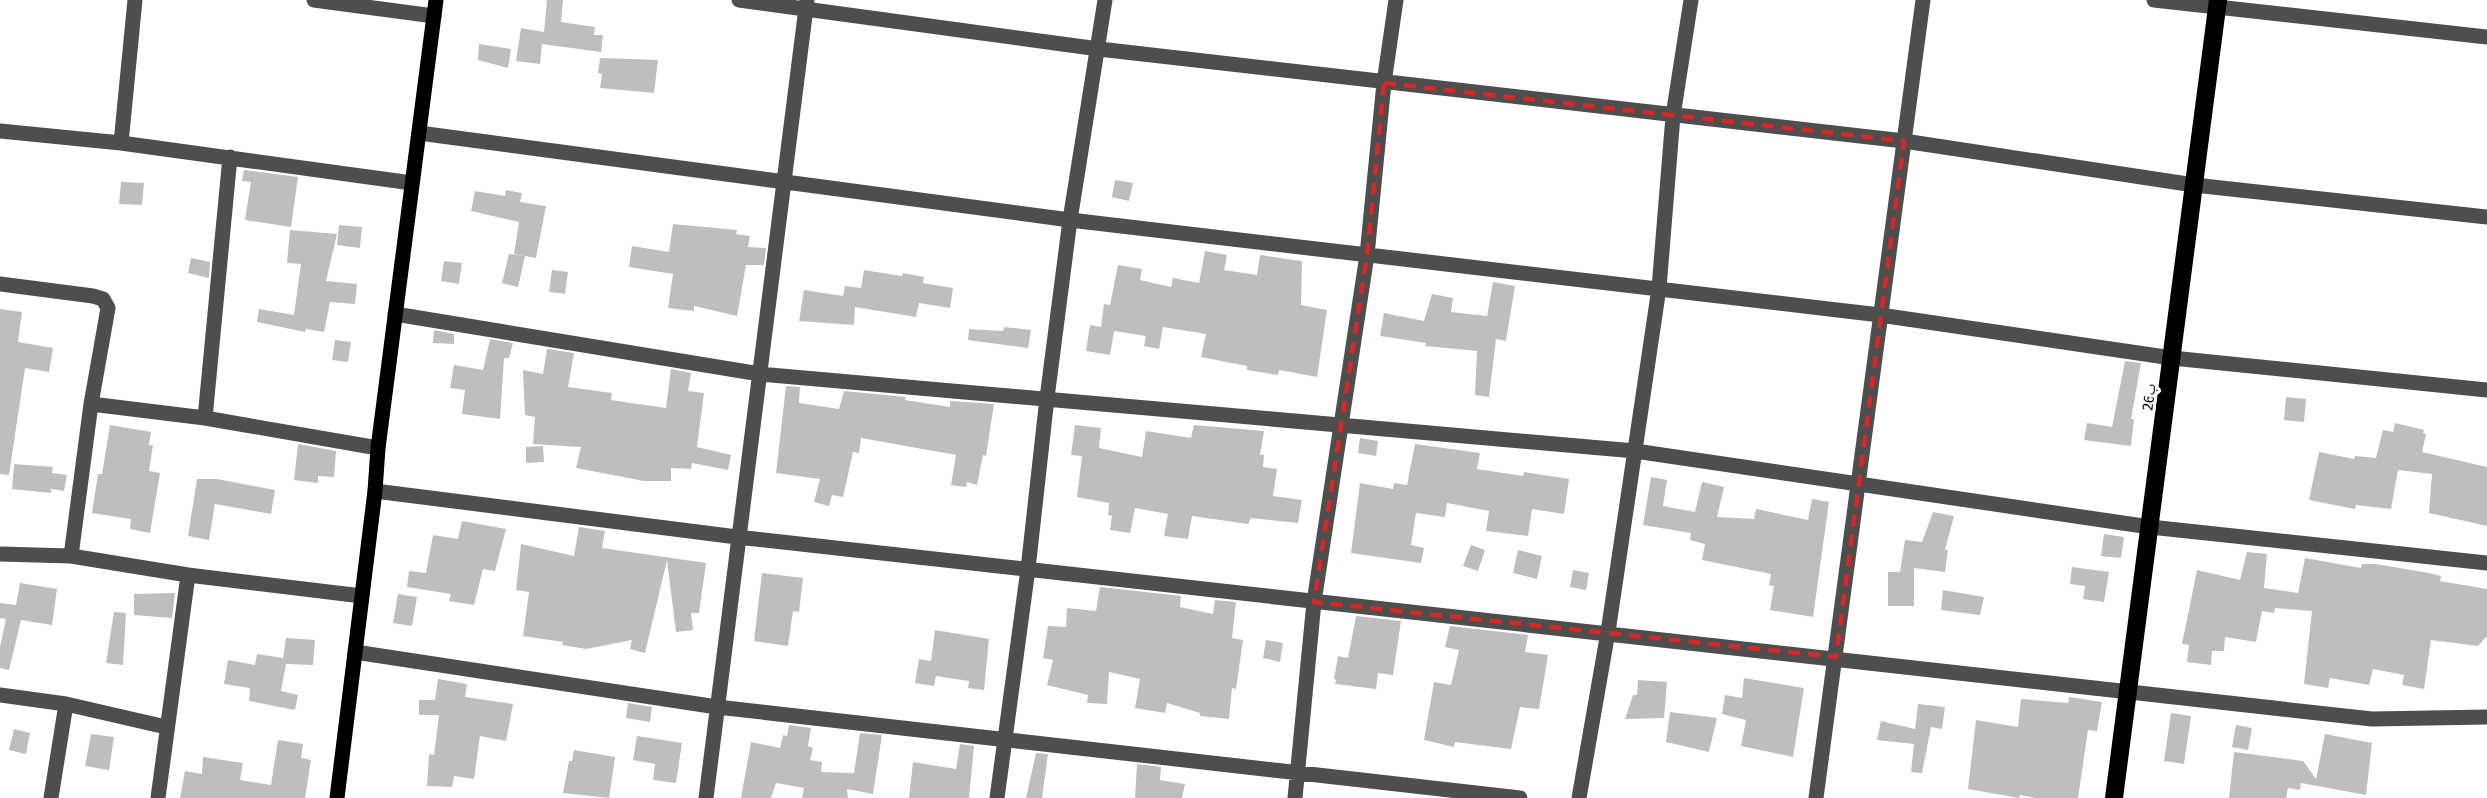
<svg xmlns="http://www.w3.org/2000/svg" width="2487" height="798" font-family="'Fira Sans','Noto Naskh Arabic',sans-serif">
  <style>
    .building { fill: #bebebe }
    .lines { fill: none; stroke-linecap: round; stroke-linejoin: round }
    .minor { stroke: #4e4e4e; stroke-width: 15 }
    .major { stroke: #000; stroke-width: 15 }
    .highway { stroke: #000; stroke-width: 18 }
    .marked { fill: none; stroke: #d62828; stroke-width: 4.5; stroke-dasharray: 12 8; stroke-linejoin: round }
    .labels { text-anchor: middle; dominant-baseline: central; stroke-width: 6; stroke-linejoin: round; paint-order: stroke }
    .street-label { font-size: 15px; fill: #000; stroke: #fff }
  </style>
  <rect width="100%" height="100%" fill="#fff"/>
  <!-- building -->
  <path class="building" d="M547 0H563L561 22 595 27 594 35H603L601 52 542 44 540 64 516 61 521 28 544 32Z
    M479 44 511 49 508 68 478 60Z
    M600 58 658 60 654 93 600 88 602 74 598 73Z
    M244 170 298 177 291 227 245 220 251 182 242 181Z
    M1115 180 1133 183 1129 201 1112 197Z
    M121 182 144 183 142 205 119 204Z
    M506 190 522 193 520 202 546 206 536 258 514 254 519 222 471 211 475 191 505 196Z
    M673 224 737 230 736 234 750 236 748 247 766 248 764 265H746L737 316 694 306V311L668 308 673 274 629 267 632 246 669 252Z
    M339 225 362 227 360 248 337 245Z
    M290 230 337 234 326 281 357 284 355 304 330 302 324 332 306 329 305 332 257 322 259 309 294 315 301 264 287 263Z
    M1205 251 1227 255 1224 270 1257 275 1260 255 1302 261 1301 305 1327 310 1317 377 1279 370 1278 375 1247 370V366L1201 357 1206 334 1163 327 1159 349 1144 346 1146 336 1114 331 1110 355 1086 351 1090 325 1101 327 1104 304 1110 305 1118 265 1142 269 1140 280 1171 287 1173 278 1199 283Z
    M509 254 525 256 518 287 502 283Z
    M191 258 210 262 209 278 188 273Z
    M444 261 462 263 459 284 441 281Z
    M552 270 568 272 565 294 549 292Z
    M864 270 902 276 903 273 924 277 923 283 953 288 950 308 919 303 916 317 855 307 854 325 799 321 804 290 843 296 845 286 861 288Z
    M1493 282 1515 286 1506 341 1496 339 1489 397 1475 395 1477 351 1425 346 1426 343 1380 336 1384 313 1424 321 1432 294 1453 298 1451 312 1487 316Z
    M0 309 22 312 18 342 53 348 49 372 25 368 9 475 0 474Z
    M1004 327 1031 330 1028 348 968 340 969 329 1003 331Z
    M434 330 454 334V344L433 343Z
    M490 339 513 343 509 358H504L500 419 462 414 465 390 450 388 454 365 483 370Z
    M335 340 351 342 348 362 332 360Z
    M547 349 574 353 568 387 612 393 611 400 666 408 671 369 691 373 688 391 704 393 697 447 731 455 728 470 692 463 691 469 671 468V481H644L576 468 581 447 533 444 535 417 525 415 523 370 543 374Z
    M2125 361 2141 363 2131 419H2134L2131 446 2084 440 2087 423 2112 427Z
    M786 386 800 387 799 403 839 409 844 391 906 397 905 400 950 407V401L994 404 986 456 983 455 977 485 967 482 966 487 951 485 956 455 861 438 859 453 853 452 843 497 832 495 829 506 814 502 820 479 776 473Z
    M2286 397 2306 399 2304 422 2284 420Z
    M2395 423 2424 430 2423 433 2426 434 2422 452 2487 467V526L2429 513 2432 474 2398 470 2391 509 2356 505 2355 509 2309 500 2319 452 2354 459 2355 456 2376 458 2383 430 2393 432Z
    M110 425 151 432 149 445H153L149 471 160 473 150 533 130 529 131 519 92 513 98 474H102Z
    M1075 425 1101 428 1099 448 1142 457 1146 431 1191 438 1194 425 1264 431 1260 455H1264L1263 467 1277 469 1273 496 1302 500 1298 523 1251 518 1248 524 1192 516 1188 539 1164 536 1168 514 1135 508 1130 533 1110 530 1112 516 1108 515 1109 503 1077 497 1082 456 1071 455Z
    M1360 438 1378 441 1376 456 1358 453Z
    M298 444 336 451 334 477 318 476V483L294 480Z
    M1415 444 1480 453 1477 469 1523 476 1524 472 1569 479 1564 514 1532 509 1528 536 1486 531 1489 511 1447 503 1445 517 1416 513 1411 545 1424 548 1421 563 1351 553 1360 483 1393 489 1394 483 1407 485Z
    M543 446 544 462 526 463V447Z
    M14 464 53 467 52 473 67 475 64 491 51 489V493L12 489Z
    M1651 477 1667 480 1663 506 1695 512 1702 482 1724 487 1717 517 1754 519 1756 509 1808 520 1812 499 1829 502 1813 617 1770 610 1774 586 1769 585 1771 574 1702 560 1705 544 1690 540 1691 533 1643 525Z
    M197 479H217L275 490 271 514 215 504 209 540 188 536Z
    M1933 512 1954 516 1945 550H1948L1945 572 1914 568V606H1888V572H1900L1905 540 1922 542Z
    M462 521 506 529 495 571 483 569 474 605 449 601 451 594 407 587 409 571 426 573 433 535 458 539Z
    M579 527 605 531 602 548 706 563 699 613H691L693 630 676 632 667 560 645 653 630 649 632 640 586 649 562 645 563 642 523 636 529 592 516 590 521 544 574 556Z
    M2104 534 2124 537 2121 558 2101 556Z
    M1471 545 1485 550 1478 571 1463 566Z
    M1518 550 1542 556 1537 579 1513 573Z
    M2247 552 2267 554 2264 588 2298 593 2305 558 2361 568 2362 564H2376L2429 573 2441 576 2440 581 2487 589V636L2478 646 2431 640 2424 689 2402 685 2404 675 2373 669 2369 685 2330 678 2328 688 2304 684 2312 611 2275 608 2274 613 2262 611 2256 642 2225 637 2224 651H2212L2211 665 2187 662 2189 645 2182 644 2197 570 2240 580Z
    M2072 567 2109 572 2104 602 2083 599 2085 586 2070 584Z
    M1573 570 1589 573 1586 590 1570 587Z
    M762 573 803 578 799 612 793 611 788 646 754 641Z
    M20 583 57 589 56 596 52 625 21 620 9 670 0 668V647L6 619 0 618V603L16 605Z
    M1100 587 1181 596 1180 607 1213 614 1215 600 1236 602 1232 638 1243 640 1236 689 1232 688 1229 719 1200 716V713L1167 703 1165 713 1135 708 1140 679 1109 672 1107 704 1087 703 1088 695 1047 685 1053 660 1043 658 1048 626 1066 627 1067 608 1096 611Z
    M1943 590 1984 597 1980 615 1941 610Z
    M175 593 172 618 134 615V594Z
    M398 594 417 597 412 626 393 623Z
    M114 612 126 613 123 665 106 663Z
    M1356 616 1401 621 1393 675 1378 673 1376 689 1335 684 1336 680 1334 679 1338 656 1348 658Z
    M1450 626 1528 635 1525 652 1548 655 1539 709 1520 707 1511 749 1455 742 1454 747 1424 740 1434 682 1451 685 1459 650 1445 647Z
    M935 630 989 639 984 690 968 688 969 681 936 676 934 686 915 683 919 659 931 661Z
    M286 638 315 640 313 665 286 664 281 691 298 695 295 710 249 701 250 688 224 684 228 660 255 665 257 654 283 658Z
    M1266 640 1283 643 1280 662 1263 658Z
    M1744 678 1804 688 1793 757 1741 746 1746 720 1722 714 1725 695 1742 698Z
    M438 679 467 684 465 697 513 704 506 741 480 736 474 779 454 776 452 787 427 786 429 754 434 755 439 715H419V700H435Z
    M1638 680 1667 682 1664 718 1625 719 1633 695H1637Z
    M2069 697 2102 702 2097 731 2088 730 2078 798H2035L2020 795 2019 798 1968 789 1976 720 2018 727 2021 699 2068 703Z
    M628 703 652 707 650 722 626 718Z
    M1918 704 1945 707 1942 729 1931 727 1922 773 1911 772 1914 744 1877 740 1881 721 1915 729Z
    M1670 712 1717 718 1709 752 1666 742Z
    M2171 713 2191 716 2184 764 2164 761Z
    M789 725 811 728 808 746 813 748 810 760 822 762 821 772 854 773 860 733 882 735 873 794 847 789 848 798H802L804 788 776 783 771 798H741L751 742 780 748 783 735 787 736Z
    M2236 725 2252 728 2248 750 2232 747Z
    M14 729 30 733 26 754 9 750Z
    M91 734 114 737 109 770 85 766Z
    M2325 734 2372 743 2366 795 2301 783 2300 790 2288 788 2286 798H2229L2234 752 2303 761 2316 779Z
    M637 736 682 743 676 783 653 780 655 764 633 760Z
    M278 740 303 744 301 758 311 760 305 798H180L185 771 202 774 203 757 243 763 240 780 271 785Z
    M960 744 974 746 969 798H909L913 762 956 769Z
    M574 750 615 757 609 798 563 793 569 761H572Z
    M1036 753 1048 754 1042 798H1026Z
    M1137 764 1161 767 1160 780 1185 784 1182 798H1135Z"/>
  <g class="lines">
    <!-- minor -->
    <path class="minor" d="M314 0 434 16
      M739 0 1099 49 1904 141 2194 185 2487 217
      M2154 0 2487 37
      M0 131 121 143 412 183
      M419 133 1070 220 1880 315 2172 358 2487 390
      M121 143 135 0
      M0 284 93 296 103 299 108 308 91 404 71 556
      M395 314 760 374 1635 451 2150 527 2487 563
      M91 404 205 418 378 448
      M205 418 230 157
      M375 491 737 537 2372 719 2487 717
      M0 554 71 556 188 575 362 596
      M355 652 717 707 1520 798
      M0 695 66 704 166 727
      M51 798 66 704
      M158 798 188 575
      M706 798 807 0
      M997 798 1028 569 1047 398 1070 220 1105 0
      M1295 798 1314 602 1367 255 1384 83 1396 0
      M1579 798 1608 632 1659 288 1673 116 1691 0
      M1816 798 1923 0"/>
    <!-- major -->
    <path class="major" d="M337 798 375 491 378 448 436 0"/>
    <!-- highway -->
    <path class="highway" d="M2114 798 2218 0"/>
  </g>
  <!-- marked area -->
  <path class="marked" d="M1384 83 1904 141 1836 657 1314 602 1367 255Z"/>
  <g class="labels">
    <!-- street labels -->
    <g class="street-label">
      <text transform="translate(2149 397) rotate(-83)">26ب</text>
    </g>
  </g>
</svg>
